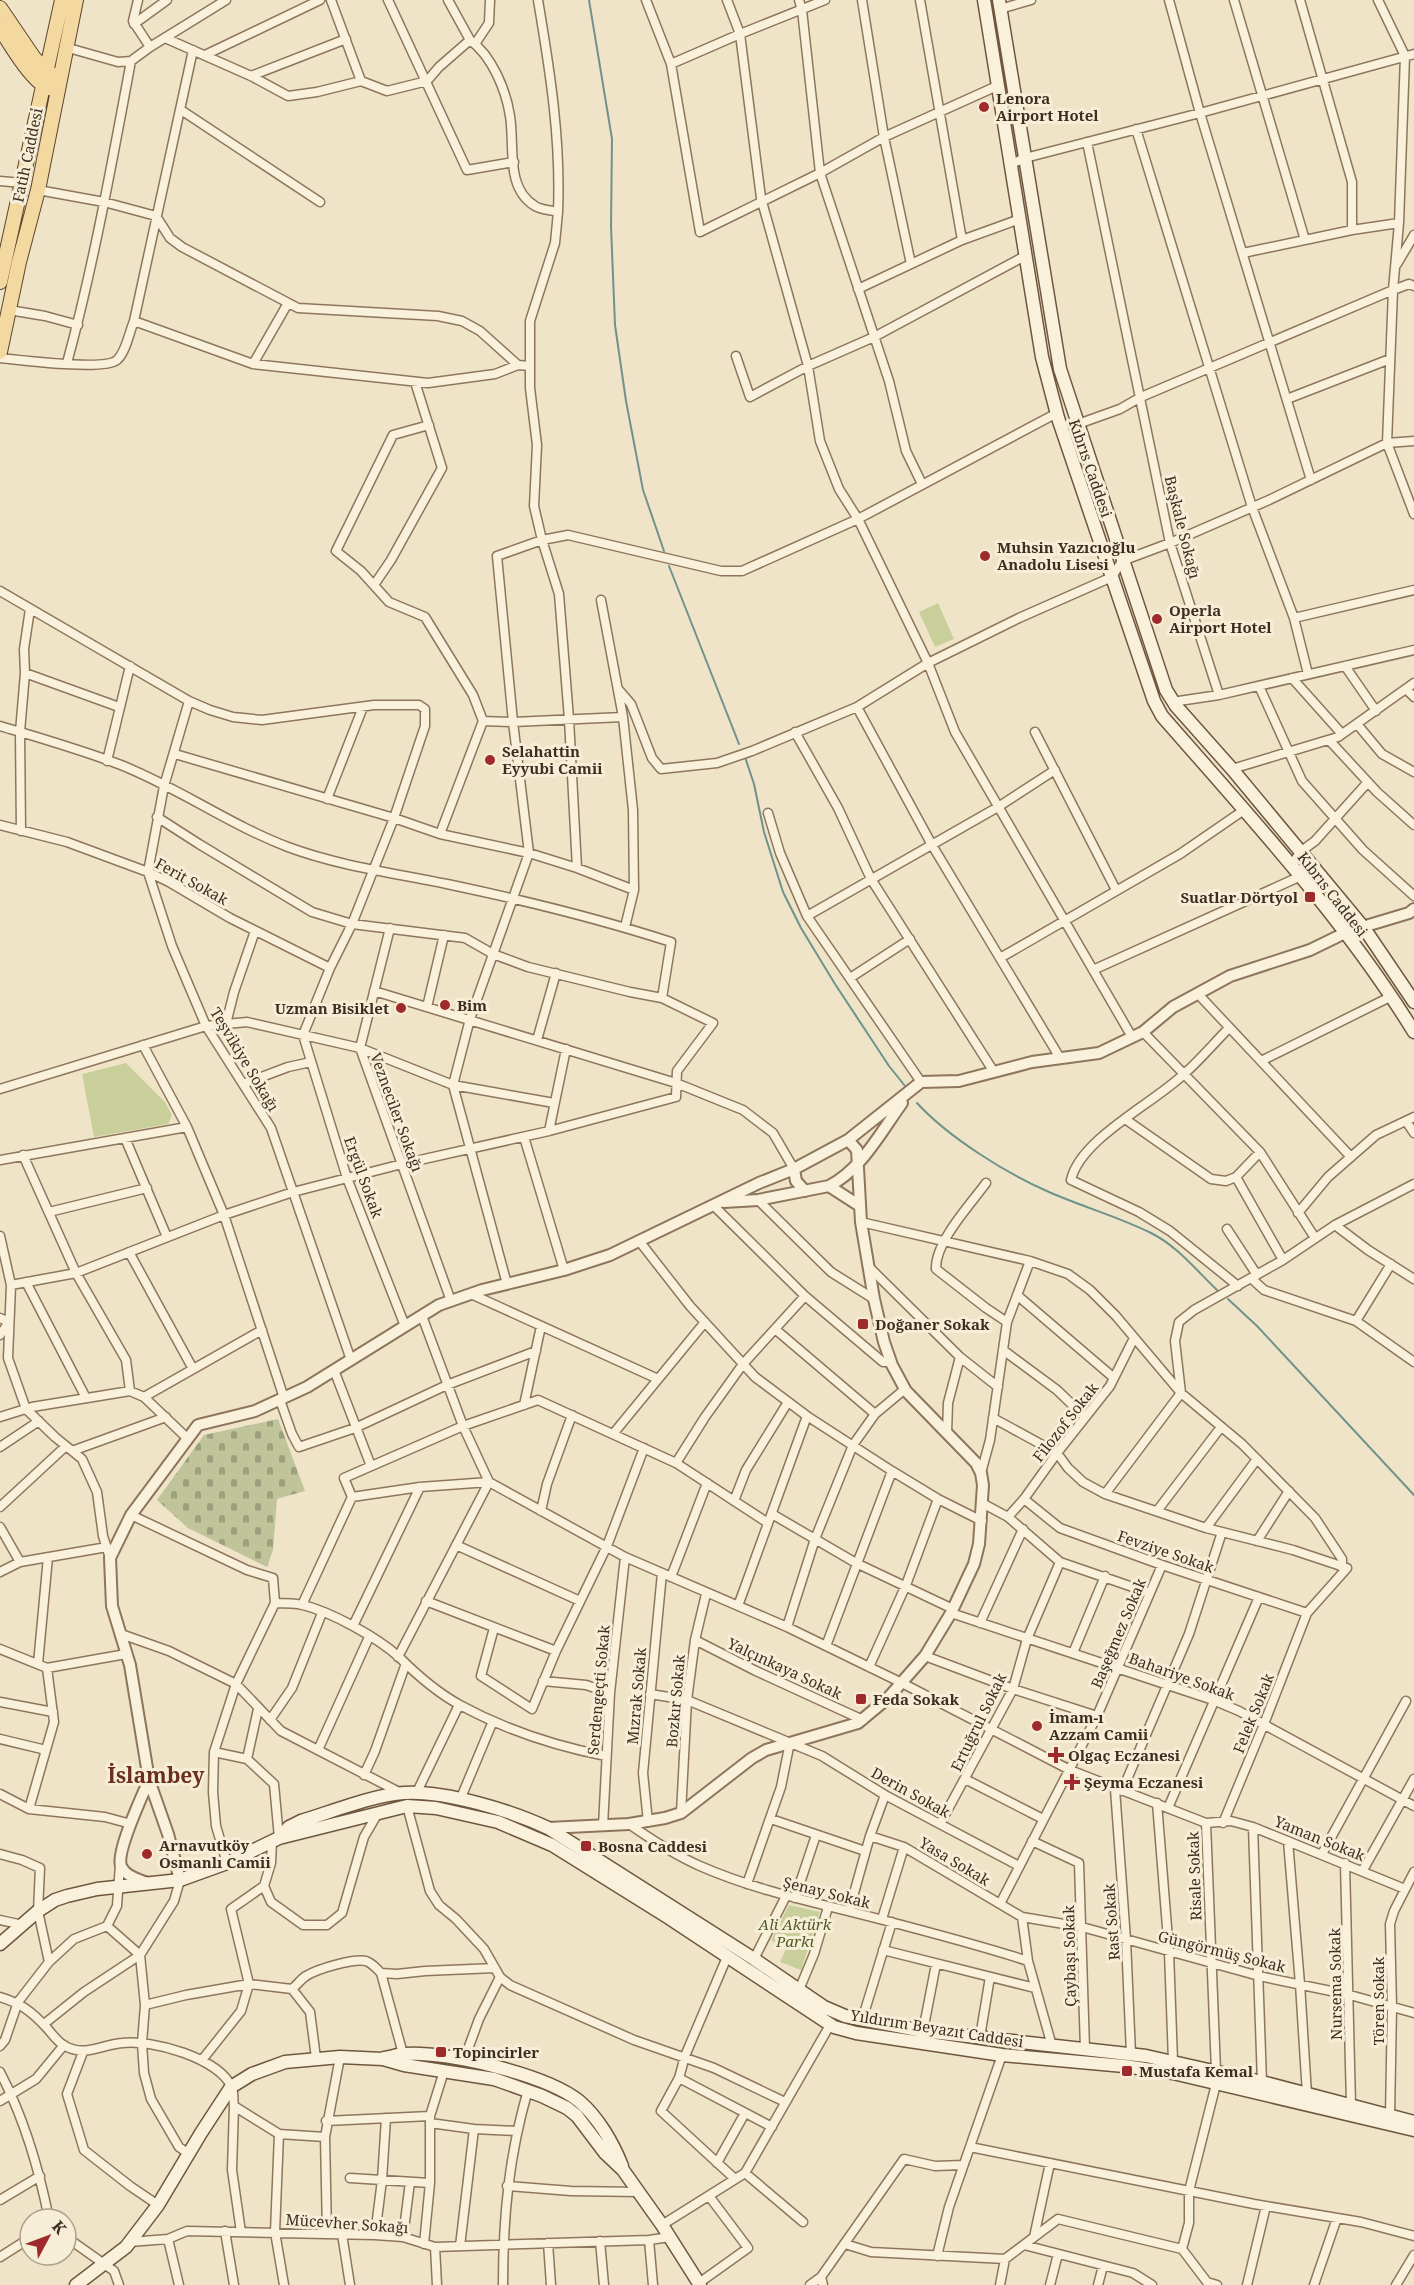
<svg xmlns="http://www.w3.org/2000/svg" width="1414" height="2285" font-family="'Noto Serif',serif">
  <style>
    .cemetery { fill: url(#cemetery-stones) }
    .green { fill: #c9cf9b }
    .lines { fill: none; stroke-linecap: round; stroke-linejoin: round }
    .stream { stroke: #6f938a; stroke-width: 2 }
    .minor-casing { stroke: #8d765c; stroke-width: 11 }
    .tertiary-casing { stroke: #8d765c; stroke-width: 14 }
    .secondary-casing { stroke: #6f573f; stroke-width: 15 }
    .primary-casing { stroke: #5b4430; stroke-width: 16 }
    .minor { stroke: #faf1dc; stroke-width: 8 }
    .tertiary { stroke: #faf1dc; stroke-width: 10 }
    .secondary { stroke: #faf1dc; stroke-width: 12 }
    .primary { stroke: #f3d9a0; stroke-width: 14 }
    .poi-dot { fill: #9e2a2b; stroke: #f7eed8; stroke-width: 2 }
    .labels { text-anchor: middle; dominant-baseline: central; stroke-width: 6; stroke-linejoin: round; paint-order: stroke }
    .poi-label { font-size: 15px; font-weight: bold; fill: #3d2e20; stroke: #f7eed8; text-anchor: start }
    .street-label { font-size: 15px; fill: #3d2e20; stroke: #f7eed8 }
    .park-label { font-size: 15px; font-style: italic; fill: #4d5a26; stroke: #f7eed8 }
    .district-label { font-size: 21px; font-weight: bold; fill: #6b2e1e; stroke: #f7eed8 }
  </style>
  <defs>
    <pattern id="cemetery-stones" width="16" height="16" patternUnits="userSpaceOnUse" patternTransform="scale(1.5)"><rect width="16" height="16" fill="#bfc49a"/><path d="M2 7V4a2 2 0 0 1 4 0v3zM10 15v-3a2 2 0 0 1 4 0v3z" fill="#9ca07d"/></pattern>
  </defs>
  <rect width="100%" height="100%" fill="#f0e4c8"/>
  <!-- cemetery -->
  <path class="cemetery" d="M278 1419 305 1491 277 1499 273 1550 267 1567 188 1528 157 1500 204 1435Z"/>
  <!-- green -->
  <path class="green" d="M938 603 954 639 935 647 919 612Z
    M126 1063 165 1102 172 1115 168 1124 94 1137 82 1074Z
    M789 1905 820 1912 801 1970 780 1962 786 1949 771 1940Z"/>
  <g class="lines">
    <!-- stream -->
    <path class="stream" d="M589 0 612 139 611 226 615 325 626 401 643 490 664 551
      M669 566 739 744
      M745 757 754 784 764 832 783 892 801 928 835 984 889 1066 905 1086
      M917 1103C948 1137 1007 1174 1049 1192 1083 1207 1119 1217 1151 1233 1176 1245 1197 1271 1217 1290
      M1228 1299 1257 1326 1414 1495"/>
    <!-- minor casing -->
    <g class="minor-casing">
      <path id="minor" d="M138 0 133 21 150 47
        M331 0 361 81
        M388 0 467 170 514 162
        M448 0 470 40C492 56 506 90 510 116 515 146 505 188 535 206 541 210 551 210 558 212L555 243 530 321V388L537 445 534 506 542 540 559 594 569 719 577 868
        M538 0C550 71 561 140 558 212
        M646 0 671 64 700 232 820 173 884 137 997 86
        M727 0 740 34 761 198 808 366 820 441 839 489 858 519 928 663 955 732 1132 1037
        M799 0 802 10 820 173 889 381 906 451 922 484
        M862 0 884 137 911 264
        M920 0 962 240
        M1169 0 1200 113 1311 480
        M1234 0 1305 240
        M1300 0 1352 182V230
        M1000 9 1031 0
        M134 24 167 0
        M165 38 251 76 288 96 317 92 361 81 387 91 427 81 439 67 470 40
        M475 44 489 23 490 0
        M65 47 118 62 131 61 150 47 226 0
        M205 55 320 0
        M671 64 740 34 825 0
        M251 76 346 39
        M181 110 320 202
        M1136 129 1252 507 1294 618 1308 674
        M1087 142 1170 543 1219 695
        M1011 164 1025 158 1200 113 1414 54
        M0 181 22 183
        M38 190 104 202 156 216 170 238 182 247 298 308 438 316 462 321 480 331 518 365 530 366
        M1243 253 1352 230 1399 223
        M1397 264 1414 235
        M1414 286 1409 284 1393 290 1387 443 1414 514
        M858 289 962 240 1020 219
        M9 310 45 316 78 325
        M134 321 253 364 428 383 495 374 518 365
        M736 356 750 397 808 366 874 337 1025 256
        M0 358C20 360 105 371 117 360 126 352 129 333 134 321L193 50
        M67 363C94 264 112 162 131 61
        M253 364 288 303
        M1287 399 1390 359
        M1078 424 1120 409 1141 397 1393 290 1399 223 1405 56 1378 0
        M429 425 393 435 336 551 361 571 389 602 425 617 473 695 483 721 440 834
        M374 585 391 560 442 468 415 382
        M0 591 189 701 210 710 233 717 262 720 374 705H419L425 709V726L394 818 352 924 330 968 303 1035 347 1178 405 1326
        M601 600 623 717 633 810 634 890 625 927
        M1294 618 1414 590
        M1345 666 1376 711
        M25 673 119 707
        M1292 678 1342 734
        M1259 686 1302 781 1363 850 1414 896
        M619 690 631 704 652 758 661 769 717 763 752 751 857 707 928 663 1019 618 1112 577 1122 561 1170 543 1269 500 1387 443 1414 441
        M1407 690 1414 697
        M189 701 164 786 148 872 172 946 206 1026 271 1128 351 1360
        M1172 702 1219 695 1414 650
        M857 707 932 845 1060 1058
        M483 721 513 722 623 717
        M1357 724 1382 754 1414 772
        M0 726C40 738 82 750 121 765 179 788 230 825 288 847 339 866 394 873 447 884 523 900 597 918 671 942L662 998
        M795 732 838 808 871 879 994 1072
        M1035 732 1116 890
        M1329 740 1377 792 1414 825
        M175 754 394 818 440 834 529 853 577 868 634 890
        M107 761 130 666
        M1232 769 1338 737 1414 683
        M327 799 363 707
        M768 813 780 853 807 916 921 1082
        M0 825 67 842 148 872 169 882 230 918 330 968
        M21 831 20 732 25 673 24 649 30 609
        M1292 865 1300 852 1315 841 1368 782
        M807 916 998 807 1055 770
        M390 928 360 1048 451 1301
        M1000 958 1180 854 1244 810
        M1093 970 1301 876
        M850 978 910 939
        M374 991 676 1083 743 1110 773 1133 794 1169
        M1198 994 1351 1157
        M427 1007 444 935
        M226 1024 234 992 255 931
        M1229 1028C1214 1043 1200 1060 1184 1074 1154 1103 1080 1139 1071 1180L1139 1212 1170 1231 1238 1286
        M1143 1032 1260 1152 1315 1238
        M537 1040 556 973
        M143 1045 187 1127 224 1215 284 1398
        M1261 1061 1390 997
        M243 1084 288 1067 311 1062
        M0 1089 206 1026 247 1022 360 1048 453 1085 554 1103
        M1125 1119 1211 1179 1226 1181 1236 1177
        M1406 1121 1414 1133
        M549 1131 566 1049
        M524 1137 564 1270
        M125 1138 167 1237
        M1260 1152 1236 1177 1283 1260
        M23 1155 76 1273 126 1360 130 1391
        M0 1160 187 1127
        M986 1183C970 1205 935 1242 936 1269L986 1308 1007 1322
        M758 1200 831 1272 874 1299
        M713 1205 805 1296 883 1362H891
        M49 1212 147 1188
        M1298 1213 1328 1177 1376 1135 1414 1117
        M861 1222 1030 1261 1068 1274 1090 1290 1116 1316 1181 1393 1242 1444 1315 1518 1342 1559V1567
        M1335 1225 1368 1250 1414 1279
        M1227 1229 1257 1275
        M0 1236 11 1285 8 1358 26 1409 55 1437 82 1459 97 1492 103 1536 110 1558
        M640 1242 690 1306 755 1377 807 1416 892 1471 938 1499 982 1521
        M129 1252 193 1369
        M869 1267 960 1357 998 1387
        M1251 1278 1264 1290 1356 1321 1414 1362
        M26 1282 86 1398
        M507 1284 453 1085 470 1019 529 853 513 722 497 556 542 540 568 535 721 571H742L858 519 1057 413
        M11 1285 76 1273 224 1215 293 1192 402 1164 549 1131 676 1097 677 1071 713 1023 662 998 630 992 528 967 493 954 465 938 352 924 312 912 199 844 157 817
        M471 1294 658 1379
        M1017 1295 1114 1378
        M422 1316 463 1426 489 1482
        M0 1318 9 1322 0 1335
        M1356 1321 1391 1264
        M775 1329 875 1414
        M1003 1350 1057 1390 1085 1417
        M334 1370 371 1466
        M144 1397 262 1330
        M280 1400 292 1434 299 1447 355 1428 447 1385 536 1351
        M524 1405 541 1326
        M0 1417 32 1407 130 1391 144 1397 187 1438
        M993 1418 1057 1453 1068 1468 1083 1482 1105 1494 1206 1528 1293 1550 1347 1568 1307 1613 1264 1724 1223 1823
        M947 1433 948 1403 960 1357
        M613 1434 705 1322
        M0 1447 39 1421
        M72 1451 166 1417
        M676 1463 705 1417 743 1364 805 1296
        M981 1473 990 1440 1007 1322 1030 1261
        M489 1482 625 1557 787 1627 902 1683 1070 1770 1206 1823 1231 1821 1253 1827 1405 1889
        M489 1482 420 1487 352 1497 344 1478 463 1426 538 1400 676 1463 768 1523
        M1105 1494 1181 1393 1175 1341 1179 1322 1194 1310 1283 1260 1335 1225 1414 1184
        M1024 1499 1060 1528 1162 1565 1307 1613
        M734 1501 746 1470 788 1402
        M982 1503 1008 1517 1060 1562 1150 1593
        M0 1507 66 1446
        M541 1511 547 1484 572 1415
        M1157 1511 1221 1427
        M772 1514 856 1563 953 1609
        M131 1515 247 1570 273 1578 275 1603 236 1684 214 1752 213 1792 216 1826 227 1863
        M1008 1517 1024 1499 1057 1453 1110 1386 1134 1338
        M0 1527 20 1562
        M1206 1528 1257 1459
        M1257 1541 1289 1491
        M456 1545 580 1601
        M0 1572 20 1562 107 1547
        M671 1577 707 1483
        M426 1601 556 1651
        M275 1603C284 1603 294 1603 303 1605 331 1612 377 1637 399 1657 418 1676 436 1692 460 1705 506 1730 554 1746 606 1756
        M302 1605 352 1497
        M738 1606 807 1416
        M951 1613 1213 1700 1239 1711 1414 1806
        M980 1623 1023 1529
        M353 1626 420 1487
        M787 1627 815 1539 853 1445 875 1414 905 1389
        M494 1628 481 1676 532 1709 556 1651 607 1546 644 1448
        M121 1634 169 1651 236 1684 281 1731 401 1793
        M695 1640 756 1671 863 1720
        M826 1646 892 1471
        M0 1649 47 1668 126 1654
        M1073 1653 1105 1576
        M925 1656 1013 1689 1097 1716
        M398 1657 489 1482
        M38 1664 48 1557
        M869 1667 906 1585 938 1499
        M543 1681 586 1685 610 1693
        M650 1694 687 1700 822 1756 885 1795 1019 1866
        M0 1702 53 1712
        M270 1720 292 1688 322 1613
        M0 1739 46 1750
        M318 1750 369 1637
        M214 1752 247 1759 274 1784 279 1838
        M247 1759 258 1709
        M364 1775 375 1751 405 1666
        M965 1779 1043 1819
        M1115 1789 1126 1940 1131 2054
        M1122 1791 1189 1634 1222 1532
        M0 1794 29 1809 105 1817 131 1824
        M416 1794 459 1705
        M460 1800 493 1721
        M1157 1803 1169 1952 1173 2061
        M407 1806 430 1891 439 1905 456 1919 484 1949 500 1977 510 1985 634 2040 714 2068 785 2102
        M1168 1808 1259 1597
        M29 1809 54 1722 47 1668
        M681 1813 687 1700 695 1640 706 1594
        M771 1819 865 1851
        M648 1822 643 1773 662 1573
        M1206 1823 1216 2071
        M629 1824C652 1840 675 1855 700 1866 757 1891 818 1903 879 1919 929 1932 979 1945 1028 1961
        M940 1824 1013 1689 1027 1639 1060 1562
        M603 1826 610 1693 625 1557
        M1253 1827 1262 2082
        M870 1836 904 1847 1022 1917 1082 1927 1259 1976 1350 1995 1414 2013
        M1032 1841 1079 1863 1085 2049
        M1288 1841 1300 1984 1307 2094
        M0 1854 22 1860 40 1868 38 1911 49 1962
        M1322 1854 1406 1701
        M1345 1863 1351 2105
        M1363 1870 1414 1779
        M180 1880 174 1901 140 1955 145 2005 142 2043 144 2073 151 2099 179 2147 189 2154
        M747 1884 781 1787 790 1742
        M264 1886 271 1902 303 1925H327L342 1913 364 1837 378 1813
        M795 1898 816 1835
        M1000 1904 1097 1716 1162 1565
        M849 1911 870 1836 885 1795
        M1022 1917 1028 1961 1052 2046
        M882 1919 904 1847
        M0 1920 23 1925
        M107 1926 117 1906 120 1864
        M883 1950 1035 1988
        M727 1957 685 2056 679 2078 661 2111 735 2179
        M754 1959 786 1896
        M381 1973 403 2054
        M292 1989C297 1985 301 1979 306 1976 317 1969 354 1958 366 1961 372 1963 376 1968 381 1973L397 1974 425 1971 495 1968
        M799 1990 814 1954 828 1907
        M0 1997C20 2003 31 2011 45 2026 51 2032 57 2042 65 2046 85 2057 101 2045 122 2043 151 2039 220 2058 232 2088 234 2093 233 2101 234 2106L279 2134 325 2137
        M145 2005 186 1995 249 1984 292 1989 310 2012 316 2058
        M862 2020 892 1922
        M923 2031 936 1964
        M980 2037 990 1977
        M0 2046 5 2040 18 2002 49 1962 74 1939 107 1926 140 1955 84 1992 44 2024
        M83 2052 67 2094 84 2150 130 2186 158 2205
        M202 2060 241 2011 249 1984 231 1909 264 1886 271 1863 272 1842
        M464 2060 479 2019 500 1977
        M0 2072C24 2118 39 2169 49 2219
        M679 2078 772 2127
        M0 2101 36 2079 64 2045
        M234 2106 232 2170 241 2232
        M1390 2116 1392 2007 1390 1924 1394 1911 1414 1872
        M326 2121 430 2116
        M430 2123 474 2129 516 2131
        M279 2134 275 2232 284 2285
        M970 2147 1254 2204 1361 2222 1414 2236
        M717 2163 745 2113
        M745 2173 803 2222
        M350 2178 430 2183
        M507 2186 571 2191 640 2192
        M0 2200 40 2176
        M662 2225 745 2173 830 2025
        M225 2231 234 2285
        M327 2233 325 2137 340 2057
        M342 2234 350 2285
        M375 2235 382 2180 386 2118
        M66 2237 114 2271 119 2285
        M403 2237 410 2182
        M1034 2237 1050 2163
        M168 2239 179 2285
        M649 2240 653 2285
        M600 2241 604 2285
        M130 2242 168 2239 187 2231 375 2235 403 2237 435 2247 649 2240 670 2237
        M548 2243 551 2285
        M424 2244 430 2183V2116L444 2071
        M845 2244 871 2252 1005 2259 1058 2219 1182 2249 1207 2282 1217 2285
        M1024 2245 1133 2273 1152 2285
        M460 2246 474 2129
        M435 2247 437 2285
        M1182 2249 1189 2223V2191L1216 2084
        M937 2256 949 2207 1002 2055
        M0 2257 30 2238
        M699 2283 748 2248 709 2196
        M503 2285C503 2217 509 2155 528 2090
        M810 2285 821 2277
        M823 2285 821 2277 904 2159 935 2166 963 2165
        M1000 2285 1005 2259
        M1050 2285 1058 2254
        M1098 2285 1103 2266
        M1247 2285 1266 2206
        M1314 2285 1337 2218
        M1396 2285 1414 2255"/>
    </g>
    <!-- tertiary casing -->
    <g class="tertiary-casing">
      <path id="tertiary" d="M848 1140 921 1082 959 1081 1032 1062 1099 1053 1143 1032 1173 1007 1230 976 1310 950 1349 931 1409 913 1414 909
        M794 1169 796 1181 805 1191
        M829 1186 860 1206
        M724 1202 758 1200 829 1186C861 1170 881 1132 902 1103
        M180 1880 168 1834 149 1780 130 1665 112 1606 110 1558 131 1515 198 1425 255 1411 307 1387 439 1305 482 1290 564 1270 610 1255 759 1183 794 1169 848 1140 857 1150 861 1222 874 1299 884 1342 892 1365 906 1391 976 1463 981 1473 983 1485 979 1544 974 1564 951 1613 925 1656 888 1698 858 1723 766 1750 752 1758 681 1813 665 1818 629 1824 548 1828
        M148 1883C139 1880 125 1876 121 1866 116 1852 142 1796 149 1780"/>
    </g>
    <!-- secondary casing -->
    <g class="secondary-casing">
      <path id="secondary" d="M984 0 1042 357 1058 418 1154 701 1162 716C1251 818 1343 917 1414 1032
        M999 0 1060 369 1166 690 1176 706 1232 769 1364 928 1414 1002
        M280 1837 289 1827 301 1821C331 1812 373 1795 404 1793 444 1790 512 1811 548 1828L754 1959 824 2007 845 2016 923 2031 1146 2056 1262 2082 1414 2122
        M0 1944 38 1911 55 1900 67 1896 97 1889 180 1880 227 1863 279 1838 407 1806 436 1808 498 1822 552 1845 669 1918 834 2027 856 2033 1002 2055 1124 2066 1173 2073 1414 2130
        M384 2058C391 2057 399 2054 406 2054 447 2051 547 2075 579 2101 598 2117 613 2143 622 2166
        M76 2285 126 2247 158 2205 201 2133 231 2087 252 2074 285 2062 340 2057 383 2059 404 2065 494 2079 542 2096 567 2108 577 2116 605 2153 623 2170 662 2225 700 2285"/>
    </g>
    <!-- primary casing -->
    <g class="primary-casing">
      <path id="primary" d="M0 8 34 58 52 75
        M0 28C10 44 33 83 49 88
        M0 282 62 0
        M0 352 19 262 38 190 76 0"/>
    </g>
    <!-- minor -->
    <use href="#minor" class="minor"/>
    <!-- tertiary -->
    <use href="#tertiary" class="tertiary"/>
    <!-- secondary -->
    <use href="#secondary" class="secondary"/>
    <!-- primary -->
    <use href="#primary" class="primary"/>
  </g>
  <!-- markers -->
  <g class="poi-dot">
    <circle cx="984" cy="107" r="6"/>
    <circle cx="985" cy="556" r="6"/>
    <circle cx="1157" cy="619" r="6"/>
    <circle cx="490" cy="760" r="6"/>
    <rect x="1304" y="891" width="12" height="12" rx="3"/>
    <circle cx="445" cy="1005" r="6"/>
    <circle cx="401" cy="1008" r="6"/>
    <rect x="857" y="1318" width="12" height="12" rx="3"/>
    <rect x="855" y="1693" width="12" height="12" rx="3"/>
    <circle cx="1037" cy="1726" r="6"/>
    <path d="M1053 1746h6v6h6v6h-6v6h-6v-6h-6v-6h6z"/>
    <path d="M1069 1773h6v6h6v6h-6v6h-6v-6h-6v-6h6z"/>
    <rect x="580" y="1840" width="12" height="12" rx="3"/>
    <circle cx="147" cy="1854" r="6"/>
    <rect x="435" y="2046" width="12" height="12" rx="3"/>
    <rect x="1121" y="2065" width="12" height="12" rx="3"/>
  </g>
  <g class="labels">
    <!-- poi labels -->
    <g class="poi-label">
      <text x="996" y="98">Lenora<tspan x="996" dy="17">Airport Hotel</tspan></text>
      <text x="997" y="547">Muhsin Yazıcıoğlu<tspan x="997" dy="17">Anadolu Lisesi</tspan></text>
      <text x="1169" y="610">Operla<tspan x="1169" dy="17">Airport Hotel</tspan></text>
      <text x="502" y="751">Selahattin<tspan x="502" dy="17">Eyyubi Camii</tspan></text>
      <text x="1298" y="897" text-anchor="end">Suatlar Dörtyol</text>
      <text x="457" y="1005">Bim</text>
      <text x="389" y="1008" text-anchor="end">Uzman Bisiklet</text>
      <text x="875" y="1324">Doğaner Sokak</text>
      <text x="873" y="1699">Feda Sokak</text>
      <text x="1049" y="1717">İmam-ı<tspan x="1049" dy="17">Azzam Camii</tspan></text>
      <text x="1068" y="1755">Olgaç Eczanesi</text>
      <text x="1084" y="1782">Şeyma Eczanesi</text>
      <text x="159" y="1845">Arnavutköy<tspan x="159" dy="17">Osmanlı Camii</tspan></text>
      <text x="598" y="1846">Bosna Caddesi</text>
      <text x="453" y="2052">Topincirler</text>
      <text x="1139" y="2071">Mustafa Kemal</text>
    </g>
    <!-- street labels -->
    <g class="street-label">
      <text transform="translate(27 155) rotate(-78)">Fatih Caddesi</text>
      <text transform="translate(1091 468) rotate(71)">Kıbrıs Caddesi</text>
      <text transform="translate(1183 527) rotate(76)">Başkale Sokağı</text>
      <text transform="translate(192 881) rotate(29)">Ferit Sokak</text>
      <text transform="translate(1333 894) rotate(52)">Kıbrıs Caddesi</text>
      <text transform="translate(245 1059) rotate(59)">Teşvikiye Sokağı</text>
      <text transform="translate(397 1112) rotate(70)">Vezneciler Sokağı</text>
      <text transform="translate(364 1177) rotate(70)">Ergül Sokak</text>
      <text transform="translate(1065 1422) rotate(-52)">Filozof Sokak</text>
      <text transform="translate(1166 1551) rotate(19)">Fevziye Sokak</text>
      <text transform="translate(1118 1633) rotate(-67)">Başeğmez Sokak</text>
      <text transform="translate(785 1668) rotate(25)">Yalçınkaya Sokak</text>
      <text transform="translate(1182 1676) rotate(20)">Bahariye Sokak</text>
      <text transform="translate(598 1690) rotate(-85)">Serdengeçti Sokak</text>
      <text transform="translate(636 1696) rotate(-85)">Mızrak Sokak</text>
      <text transform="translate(675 1701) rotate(-85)">Bozkır Sokak</text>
      <text transform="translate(1253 1713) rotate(-68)">Felek Sokak</text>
      <text transform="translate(978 1722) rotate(-64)">Ertuğrul Sokak</text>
      <text transform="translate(911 1792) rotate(29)">Derin Sokak</text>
      <text transform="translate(1320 1838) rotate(22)">Yaman Sokak</text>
      <text transform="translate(955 1861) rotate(31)">Yasa Sokak</text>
      <text transform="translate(1194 1876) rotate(-92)">Risale Sokak</text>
      <text transform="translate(827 1892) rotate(14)">Şenay Sokak</text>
      <text transform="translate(1111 1922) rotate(-94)">Rast Sokak</text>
      <text transform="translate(1222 1951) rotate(14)">Güngörmüş Sokak</text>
      <text transform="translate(1069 1956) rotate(-91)">Çaybaşı Sokak</text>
      <text transform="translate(1335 1984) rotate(-91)">Nursema Sokak</text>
      <text transform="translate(1378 2001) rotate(-90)">Tören Sokak</text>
      <text transform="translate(937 2028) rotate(9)">Yıldırım Beyazıt Caddesi</text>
      <text transform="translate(347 2223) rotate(4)">Mücevher Sokağı</text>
    </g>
    <!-- park labels -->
    <g class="park-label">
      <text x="795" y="1924">Ali Aktürk<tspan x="795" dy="17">Parkı</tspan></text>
    </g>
    <!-- district labels -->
    <g class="district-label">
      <text x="156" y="1775">İslambey</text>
    </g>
  </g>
  <!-- north arrow -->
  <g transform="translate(48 2237) rotate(49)"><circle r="28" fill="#f7eed8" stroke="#ada18e" stroke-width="1.5"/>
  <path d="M0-4.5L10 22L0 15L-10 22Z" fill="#9e2a2b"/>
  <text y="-9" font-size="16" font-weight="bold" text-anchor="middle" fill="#3d2e20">K</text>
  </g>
</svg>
